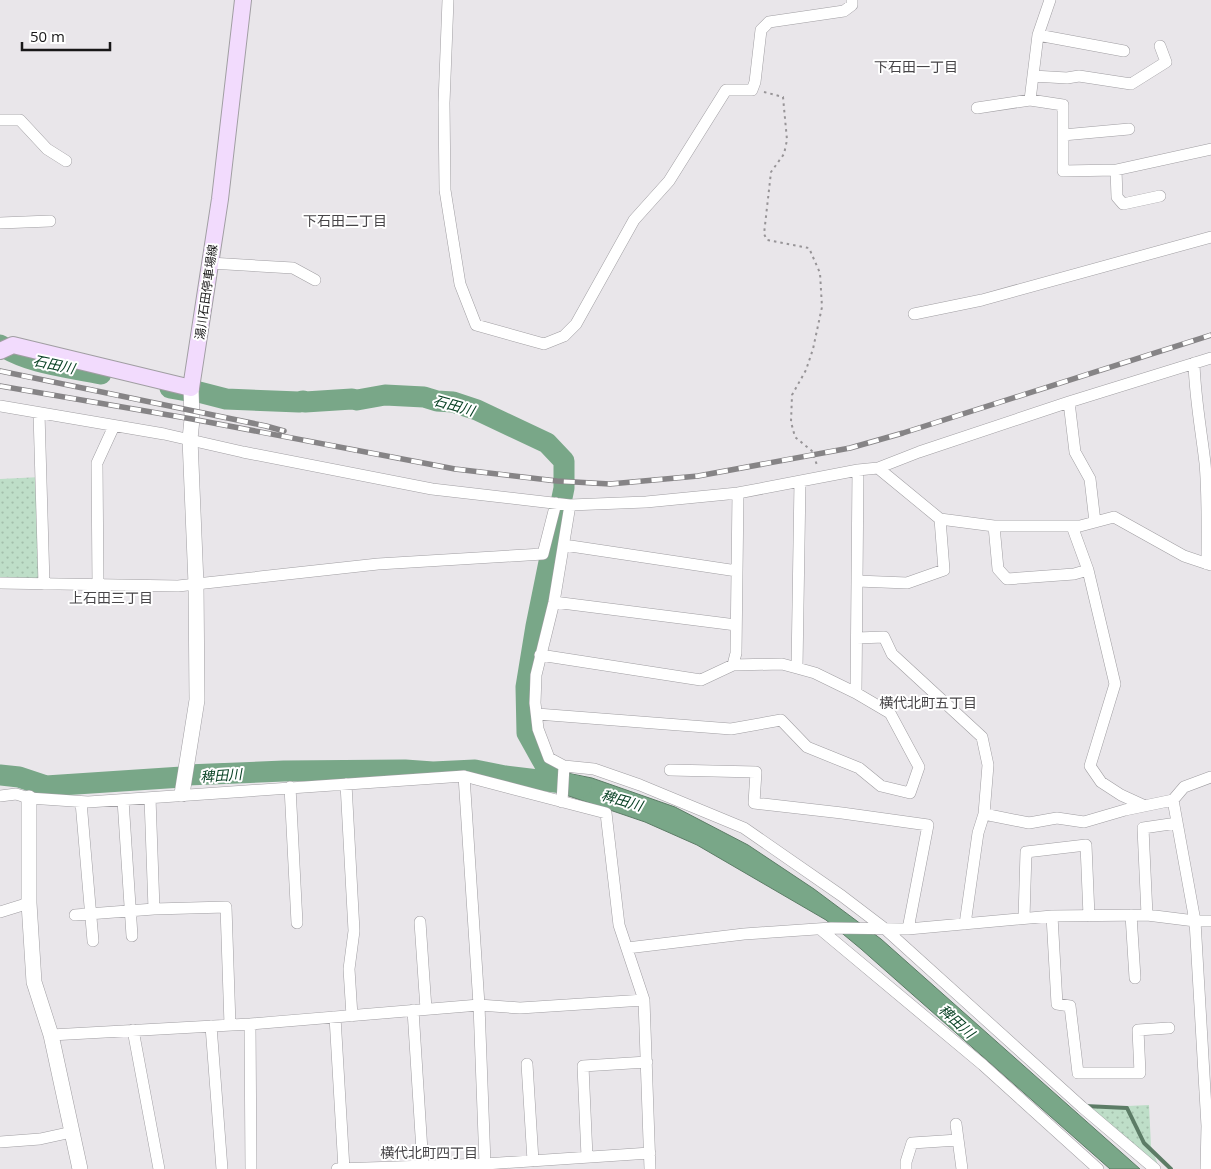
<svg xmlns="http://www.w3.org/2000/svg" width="1211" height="1169" font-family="'Open Sans','Noto Sans JP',sans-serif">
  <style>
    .park { fill: url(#park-dots) }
    .water { fill: #79a788; stroke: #5c7c66 }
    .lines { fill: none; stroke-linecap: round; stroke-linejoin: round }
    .stream { stroke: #5c7c66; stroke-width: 4 }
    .river { stroke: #79a788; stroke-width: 21 }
    .minor-casing { stroke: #a09ea2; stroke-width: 12 }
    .tertiary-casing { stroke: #a09ea2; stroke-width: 16 }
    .secondary-casing { stroke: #a09ea2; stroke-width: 18 }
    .path { stroke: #979497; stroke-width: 2; stroke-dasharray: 2.5 4; stroke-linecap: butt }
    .minor { stroke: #fff; stroke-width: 11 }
    .tertiary { stroke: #fff; stroke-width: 15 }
    .secondary { stroke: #f2dbfd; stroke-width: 16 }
    .rail-casing { stroke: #868486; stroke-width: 5.5 }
    .rail { stroke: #fff; stroke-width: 4; stroke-dasharray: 11; stroke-linecap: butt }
    .labels { text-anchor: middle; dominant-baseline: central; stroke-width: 4; stroke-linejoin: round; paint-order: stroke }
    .street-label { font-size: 12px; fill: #181718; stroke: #fff }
    .neighbourhood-label { font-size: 14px; fill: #474548; stroke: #fff }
    .water-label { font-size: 14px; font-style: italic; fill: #084124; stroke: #fff }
  </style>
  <defs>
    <pattern id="park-dots" width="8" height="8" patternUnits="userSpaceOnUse" patternTransform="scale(1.25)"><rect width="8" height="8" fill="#bedec8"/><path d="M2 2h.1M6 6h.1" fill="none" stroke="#a3beab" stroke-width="1.8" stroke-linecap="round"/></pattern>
  </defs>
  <rect width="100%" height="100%" fill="#e9e6ea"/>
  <!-- park -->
  <path class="park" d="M41 477 44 584 0 583V479Z
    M1149 1105 1151 1146 1158 1165 1085 1108Z"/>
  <!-- water -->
  <path class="water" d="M557 771 592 778 675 807 748 845 814 889 881 939 1140 1169H1110L861 949 826 920 697 845 645 822 557 792 552 786V776Z"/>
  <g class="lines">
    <!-- stream -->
    <path class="stream" d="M1085 1106 1127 1108 1144 1143 1171 1169"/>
    <!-- river -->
    <path class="river" d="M0 345C29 364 67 367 101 374
      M170 388 187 391 191 390 226 399 299 402 303 401 305 402 352 399 357 400 385 395 424 397 437 401 453 402 477 410 547 443 564 461V488L536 626 526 687 527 733 546 767 563 783
      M0 775 19 777 46 786 182 777 187 775 284 771 405 770 433 772 475 770 505 776 563 783 581 787"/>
    <!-- minor casing -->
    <g class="minor-casing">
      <path id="minor" d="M448 0 444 103 445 190 460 284 476 325 544 344 564 336 576 324 634 220 669 181 726 90H752L755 82 761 30 769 22 844 11 852 5V0
        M1038 35 1124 51
        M1033 76 1067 78 1079 76 1131 84 1166 62 1160 46
        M1030 100 1038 35 1050 0
        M977 108 1030 100 1063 105V171L1116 170 1211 149
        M0 120H20L47 149 66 161
        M1063 135 1129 129
        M1116 170 1117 197 1123 204 1160 196
        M0 223 50 221
        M210 263 293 268 315 280
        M914 314 982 300 1211 237
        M1194 363C1195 398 1201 429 1205 463 1208 496 1207 530 1207 564
        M1069 402 1075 452 1090 479 1095 522
        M0 406 164 434 243 452 432 489 570 505 646 502 738 493 858 470 878 468 919 452 1069 402 1211 358
        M39 413 44 584
        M878 468 940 519 994 526H1080L1114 517 1184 556 1211 565
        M570 505 554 602 536 675 535 703 538 729 549 758 564 766 594 769 640 785 744 828 842 896 884 928 1082 1107 1155 1169
        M994 526 998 569 1007 579 1074 574 1088 570
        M1072 526 1088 570 1115 684 1090 766 1101 782 1121 795 1145 806
        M564 545 737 571
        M857 581 907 583 944 570 940 519
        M0 583 178 586 378 564 543 554 556 503
        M98 585 97 463 114 426
        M554 602 736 625
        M857 638 884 637 892 654 982 737 988 765 984 814
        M733 665 736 653 738 493
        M797 668 800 481
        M856 693 858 470
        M537 714 731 729 781 720 807 747 859 768 881 786 910 793 919 767 890 713 856 693 815 673 797 668 782 664 733 665 701 680 540 655
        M670 770 756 772 754 803 842 813 928 825 908 929
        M464 776 479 1005 485 1164
        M346 784 354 931 349 969 352 1016
        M290 787 297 923
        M0 796 16 794 29 798 88 802 464 776 606 813 619 925 644 1000 650 1169
        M150 798 154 909 226 907 230 1025
        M123 800 132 936
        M1173 800 1195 921 1207 1126 1206 1169
        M81 802 93 941
        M562 802 564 766
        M0 912 29 903
        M75 915 154 909
        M1131 915 1135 978
        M1147 915 1143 828 1177 823
        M1052 916 1057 1004 1070 1006 1078 1073H1140L1138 1030 1169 1028
        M1024 918 1026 852 1086 845 1089 916
        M420 922 426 1009
        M965 924 978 833 984 814 1029 823 1057 818 1084 822 1125 810 1173 800 1184 787 1211 777
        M820 929 983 1065 1098 1169
        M627 948 744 934 831 928 908 929 1052 916 1147 915 1195 921H1211
        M413 1010 423 1167
        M335 1017 344 1169
        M250 1024 251 1169
        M211 1026 222 1169
        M133 1030 159 1169
        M51 1035 250 1024 479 1005 520 1008 644 1000
        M527 1064 533 1161
        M956 1124 962 1169
        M0 1142 40 1139 72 1132
        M587 1157 583 1066 647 1062
        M337 1169 485 1164 650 1153
        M906 1169V1162L912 1143 958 1140"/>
    </g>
    <!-- tertiary casing -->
    <g class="tertiary-casing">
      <path id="tertiary" d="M182 794 197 700 196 584 190 439 192 419 191 388
        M29 798V903L34 982 51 1035 80 1169"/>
    </g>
    <!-- secondary casing -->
    <g class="secondary-casing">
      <path id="secondary" d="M0 351 13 345 191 388 220 199 243 0"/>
    </g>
    <!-- path -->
    <path class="path" d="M764 92 783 97 787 140 784 154 771 172 764 234 767 240 809 248 820 273 822 307 813 349 806 370 792 395 791 422 795 437 812 451 817 465"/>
    <!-- minor -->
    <use href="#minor" class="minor"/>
    <!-- tertiary -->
    <use href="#tertiary" class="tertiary"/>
    <!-- secondary -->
    <use href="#secondary" class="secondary"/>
    <!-- rail casing -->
    <g class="rail-casing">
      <path id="rail" d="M0 371 266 426 284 431
        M0 386 192 419 455 469 557 481 610 484 698 476 850 448 903 433 1211 335"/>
    </g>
    <!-- rail -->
    <use href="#rail" class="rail"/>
  </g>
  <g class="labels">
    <!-- street labels -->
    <g class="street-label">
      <text transform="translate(206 292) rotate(-82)">湯川石田停車場線</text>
    </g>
    <!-- neighbourhood labels -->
    <g class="neighbourhood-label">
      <text x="916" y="66">下石田一丁目</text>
      <text x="345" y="220">下石田二丁目</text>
      <text x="111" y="597">上石田三丁目</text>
      <text x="928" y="702">横代北町五丁目</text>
      <text x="429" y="1152">横代北町四丁目</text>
    </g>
    <!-- water labels -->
    <g class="water-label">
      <text transform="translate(54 364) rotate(12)">石田川</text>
      <text transform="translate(454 405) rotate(16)">石田川</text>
      <text transform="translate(221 775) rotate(-4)">稗田川</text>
      <text transform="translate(622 800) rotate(16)">稗田川</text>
      <text transform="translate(957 1021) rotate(42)">稗田川</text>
    </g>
  </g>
  <!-- scale -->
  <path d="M22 42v8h88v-8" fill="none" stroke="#181718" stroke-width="2.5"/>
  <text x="30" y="42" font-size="15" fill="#181718" stroke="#ffffff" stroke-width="4" paint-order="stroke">50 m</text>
</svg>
